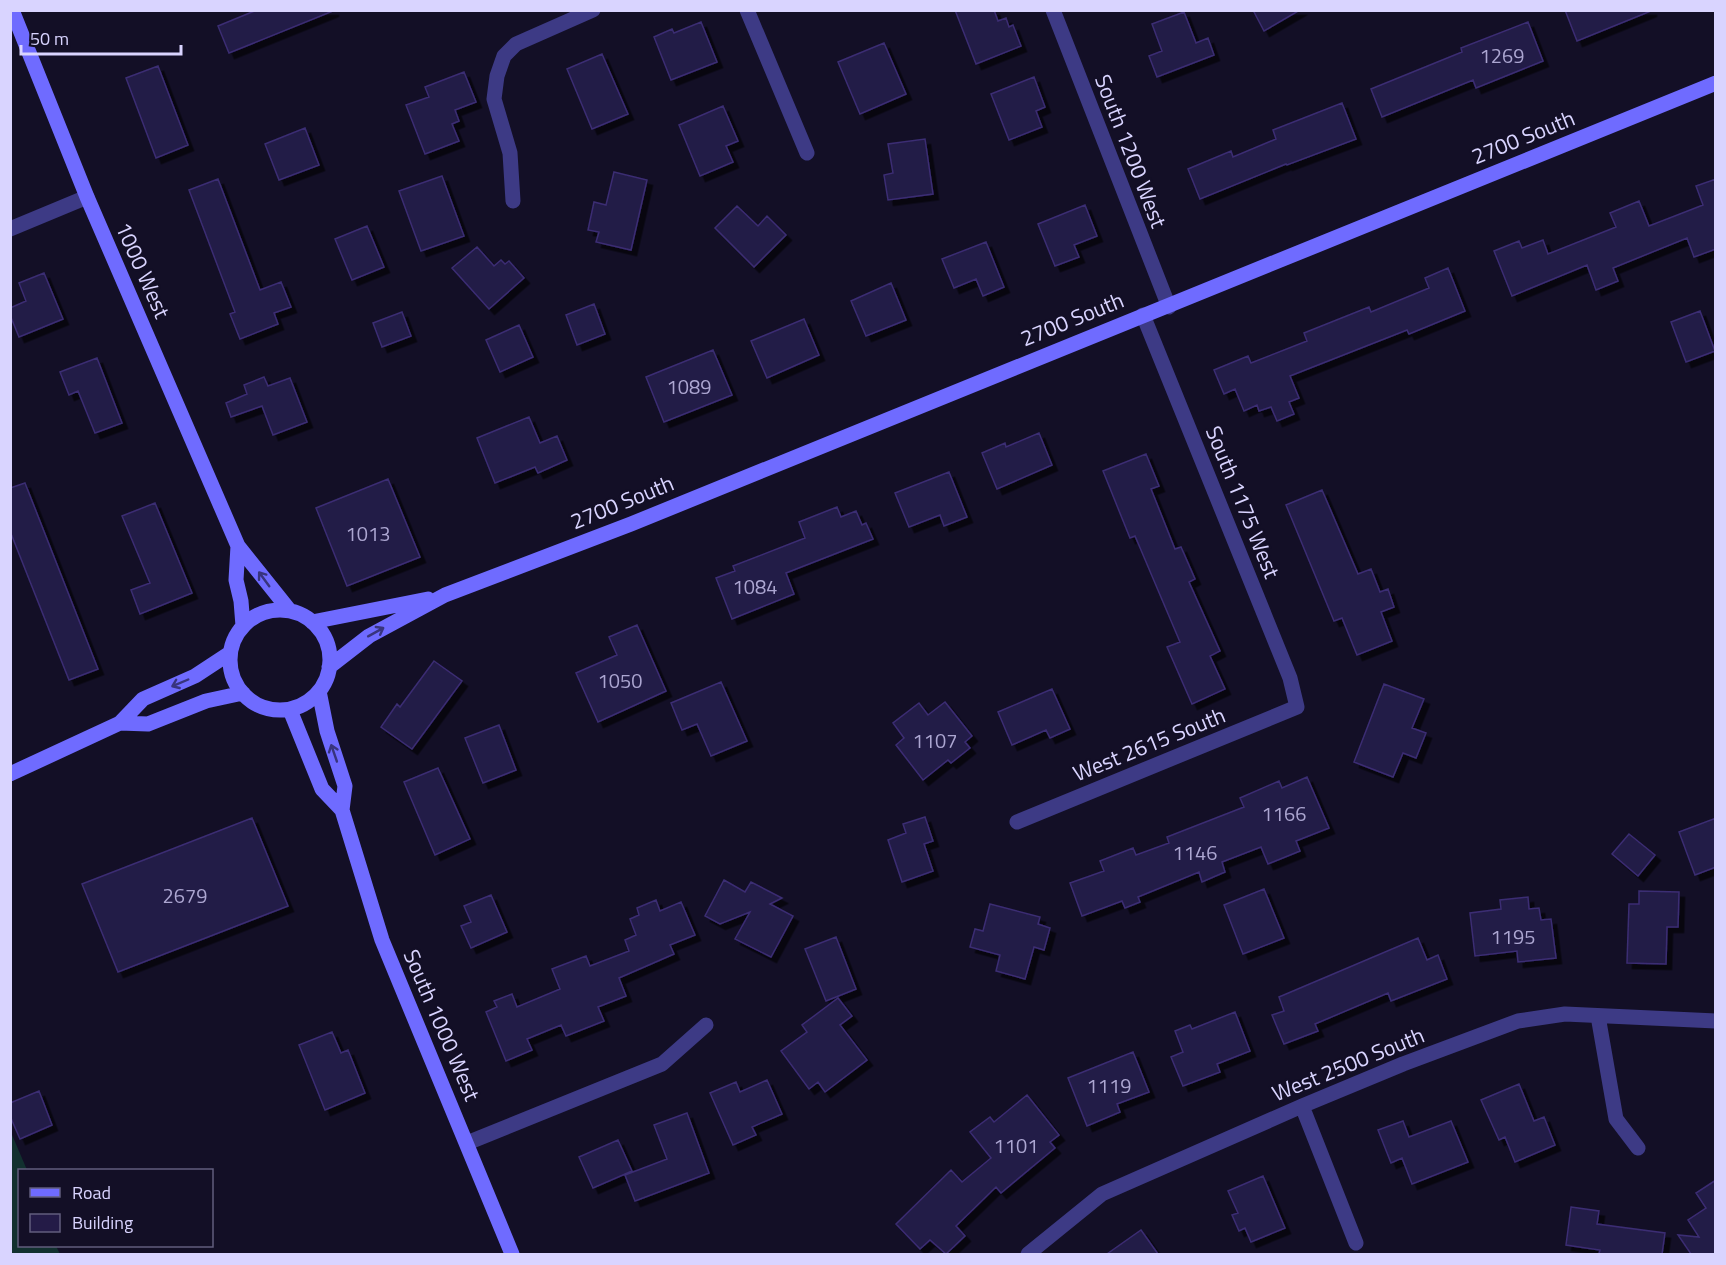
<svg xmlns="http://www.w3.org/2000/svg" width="1726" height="1265" font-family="'Titillium Web',sans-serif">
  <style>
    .green { fill: #12302f }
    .building { fill: #241b47; stroke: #3b2d73; stroke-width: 1.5; filter: url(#shadow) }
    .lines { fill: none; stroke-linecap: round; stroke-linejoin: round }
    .street { stroke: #3d3a85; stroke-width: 15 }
    .secondary { stroke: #6f6bff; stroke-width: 15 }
    .oneway { stroke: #38347d }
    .labels { text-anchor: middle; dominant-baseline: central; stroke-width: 4.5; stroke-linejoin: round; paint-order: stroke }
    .number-label { font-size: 20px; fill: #aca6d1 }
    .street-label { font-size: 22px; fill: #d9d4ff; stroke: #130f26 }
  </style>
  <defs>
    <filter id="shadow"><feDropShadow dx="5.5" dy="5.5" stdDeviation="0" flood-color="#0009"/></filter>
  </defs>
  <rect width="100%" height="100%" fill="#130f26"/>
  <!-- green -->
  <path class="green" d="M10 1130 27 1170H20V1246H56L60 1254H11Z"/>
  <!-- building -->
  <path class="building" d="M257 10H333V11L229 53 218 26Z
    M955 10H994L998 21 1006 18 1009 27 1013 25 1021 46 976 64Z
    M1253 10H1300L1264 31Z
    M1565 10H1651V11L1577 41Z
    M1184 12 1196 43 1208 38 1214 55 1157 77 1149 56 1162 51 1152 24Z
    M701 22 717 62 671 80 654 37 672 29 674 33Z
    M1528 22 1543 61 1476 88 1473 80 1382 117 1371 89 1462 52 1461 48Z
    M884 43 906 94 860 114 838 62Z
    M602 54 628 114 592 129 567 69Z
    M158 66 188 145 156 158 126 78Z
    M464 72 476 102 455 110 459 121 452 124 459 141 425 154 406 105 429 97 425 87Z
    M1034 77 1045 107 1036 111 1042 127 1009 140 991 94Z
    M1342 103 1356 139 1287 165 1286 164 1200 199 1188 169 1231 151 1233 157 1276 139 1273 130Z
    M723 106 738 141 726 146 733 162 700 176 679 125Z
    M305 128 319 165 279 180 265 144Z
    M925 139 933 194 888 200 884 175 893 173 888 144Z
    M614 172 647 180 631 250 596 242 599 232 588 230 594 202 606 205Z
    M442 176 464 236 421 251 399 191Z
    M218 179 260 290 281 282 291 307 274 313 278 324 240 339 230 314 235 312 189 190Z
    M1716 179V249L1694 257 1687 238 1613 268 1618 281 1596 290 1587 265 1512 296 1494 251 1519 241 1522 248 1543 240 1548 254 1616 227 1610 213 1639 201 1649 226 1703 205 1696 186Z
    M1085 205 1097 236 1074 245 1079 257 1055 266 1038 224Z
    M737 206 758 226 767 216 786 235 754 267 715 228Z
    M367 226 384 267 352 280 335 239Z
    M986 242 1004 287 983 296 976 279 954 288 942 259Z
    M477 247 494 266 501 260 505 264 509 261 524 278 489 309 452 268Z
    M1448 268 1465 311 1409 334 1407 330 1290 376 1299 398 1289 402 1294 414 1277 421 1271 407 1259 411 1257 405 1244 411 1235 389 1224 394 1214 370 1248 356 1251 363 1307 341 1304 333 1369 307 1371 312 1429 288 1425 278Z
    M44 273 63 319 19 337 10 315V308L26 301 19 283Z
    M891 283 906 320 866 336 851 301Z
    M594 304 605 334 577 345 566 315Z
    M1700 311 1715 351 1686 362 1671 322Z
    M402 312 411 336 382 347 373 323Z
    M804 319 819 355 767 378 751 341Z
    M519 325 533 357 500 372 486 340Z
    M713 350 732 395 664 422 646 377Z
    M97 358 122 423 95 433 78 391 69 395 60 372Z
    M264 377 268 386 290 378 307 422 273 435 262 406 231 417 226 403 247 394 244 385Z
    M529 417 540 443 557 436 567 460 538 473 535 467 495 483 477 438Z
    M1039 433 1052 465 997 489 982 453 1005 443 1006 447Z
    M1146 454 1159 486 1151 489 1175 549 1181 547 1195 579 1189 582 1220 651 1210 656 1225 689 1192 704 1167 647 1180 642 1135 536 1130 538 1103 471Z
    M949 472 967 517 944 526 940 515 909 527 895 493Z
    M388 479 420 557 347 586 316 508Z
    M25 483 98 669 69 680 10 531V488Z
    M1322 490 1358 574 1371 569 1380 592 1388 589 1394 607 1381 612 1392 641 1357 655 1342 618 1334 621 1286 505Z
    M155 503 192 593 140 614 131 590 150 583 122 516Z
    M837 507 841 517 856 511 862 525 866 523 873 539 786 573 794 594 732 619 716 578 735 571 733 566 805 538 799 522Z
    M637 625 666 691 598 722 576 673 617 655 609 637Z
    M434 661 462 681 412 749 381 727 397 704 400 707Z
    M721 682 747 741 711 756 697 724 682 730 671 703Z
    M1384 684 1424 699 1412 728 1426 733 1416 758 1403 753 1393 777 1354 762Z
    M1052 689 1070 729 1050 738 1046 730 1012 745 998 712Z
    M945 702 972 736 965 742 970 748 951 763 948 760 923 780 896 745 904 738 893 723 919 703 928 715Z
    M499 725 516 770 483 783 465 738Z
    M438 768 470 839 435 855 404 782Z
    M1307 777 1329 828 1296 841 1300 851 1268 864 1261 847 1222 862 1225 872 1202 882 1199 872 1138 897 1140 902 1125 908 1122 901 1082 916 1070 883 1104 871 1100 861 1133 848 1136 855 1169 843 1167 837 1244 807 1240 798 1279 781 1282 788Z
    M925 817 933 841 924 844 933 871 902 882 888 840 906 833 903 824Z
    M252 818 288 906 118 972 82 884Z
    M1716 818V867L1695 875 1679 832Z
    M1629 834 1655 855 1638 876 1612 854Z
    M724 880 745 892 751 882 782 898 770 904 793 916 771 957 735 939 750 912 720 924 705 916Z
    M1264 889 1284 938 1243 954 1224 905Z
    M1639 891 1679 892 1678 927H1667L1666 964 1627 963 1629 904H1639Z
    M491 895 507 932 471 948 461 926 471 922 464 906Z
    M1528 897 1529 909 1539 908 1541 920 1551 919 1556 958 1518 962 1517 951 1475 956 1470 913 1501 909 1500 900Z
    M656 900 660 911 681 902 695 935 670 945 674 954 619 978 626 996 598 1007 604 1021 566 1036 561 1025 527 1039 532 1050 506 1061 486 1012 497 1007 494 1001 512 994 517 1007 560 989 552 969 586 956 590 966 629 951 625 940 636 935 630 919 639 915 637 908Z
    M990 904 1040 917 1038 924 1050 928 1044 950 1034 947 1025 979 996 971 1000 955 970 947 975 929 983 931Z
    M836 937 856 989 826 1001 805 949Z
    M1418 938 1427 960 1438 955 1447 979 1391 1001 1388 993 1315 1024 1318 1031 1284 1044 1272 1015 1284 1011 1279 997Z
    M838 998 852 1016 840 1025 867 1060 825 1092 818 1082 809 1089 781 1051 807 1032 802 1025Z
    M1235 1012 1250 1051 1217 1064 1220 1072 1183 1086 1171 1057 1183 1052 1175 1031 1190 1025 1192 1029Z
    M332 1032 341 1053 348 1050 365 1093 325 1110 299 1045Z
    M1133 1052 1149 1092 1117 1104 1120 1112 1087 1126 1068 1078Z
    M767 1080 782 1114 752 1127 756 1135 733 1145 710 1093 736 1082 740 1092Z
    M1519 1084 1534 1121 1544 1117 1555 1145 1515 1162 1505 1137 1499 1140 1481 1100Z
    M39 1091 52 1125 20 1139 10 1116V1103Z
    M1027 1095 1059 1135 1050 1142 1055 1148 1001 1193 996 1187 956 1226 965 1236 946 1254 930 1240 920 1249 896 1224 951 1170 962 1182 991 1158 970 1132 990 1117 994 1122Z
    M687 1113 709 1173 635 1201 625 1175 667 1159 654 1125Z
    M1403 1121 1409 1137 1451 1121 1468 1162 1412 1184 1402 1158 1391 1163 1378 1130Z
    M618 1140 632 1171 593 1188 579 1157Z
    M1263 1176 1285 1228 1251 1242 1245 1228 1239 1231 1232 1215 1238 1213 1228 1191Z
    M1716 1180V1254H1691L1678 1235 1699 1237 1688 1220 1706 1208 1696 1193Z
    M1571 1207 1599 1211 1597 1224 1665 1233 1662 1254H1599L1600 1250 1566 1245Z
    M1141 1230 1158 1254H1107Z"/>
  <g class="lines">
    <!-- street -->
    <path class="street" d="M747 10 807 153
      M1053 10 1169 307
      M513 201 510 153 494 99 497 76 504 56 516 44 593 10
      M10 229 87 197
      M1017 822 1297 707 1290 678 1143 315
      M1598 1016 1616 1119 1638 1148
      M1302 1106 1356 1243
      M467 1143 662 1064 706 1025
      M1028 1254 1102 1194 1302 1106 1403 1064 1518 1021 1565 1014 1716 1021"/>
    <!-- secondary -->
    <path class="secondary" d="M12 10 87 197 238 546 290 611
      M238 546 236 580 241 601 243 626
      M230 660a50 50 0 1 1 100 0a50 50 0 1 1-100 0Z
      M312 622 428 599
      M329 667 369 636 445 595 631 524 1716 83
      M319 691 327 731 345 786 342 810 382 940 512 1254
      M290 710 322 789 342 810
      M120 723 148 724 206 701 243 693
      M10 774 120 723 143 699 195 676 230 653"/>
  </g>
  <!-- one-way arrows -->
  <defs><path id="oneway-shaft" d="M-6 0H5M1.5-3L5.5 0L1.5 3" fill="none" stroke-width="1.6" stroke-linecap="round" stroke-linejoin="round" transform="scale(1.5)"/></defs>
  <g class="oneway">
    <use href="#oneway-shaft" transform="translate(264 579) rotate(-126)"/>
    <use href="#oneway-shaft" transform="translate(376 632) rotate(-29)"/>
    <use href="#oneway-shaft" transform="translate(180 683) rotate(157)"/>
    <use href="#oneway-shaft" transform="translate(334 753) rotate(-109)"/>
  </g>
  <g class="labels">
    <!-- number labels -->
    <g class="number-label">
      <text x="1502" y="55">1269</text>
      <text x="689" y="386">1089</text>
      <text x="368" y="533">1013</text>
      <text x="755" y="586">1084</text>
      <text x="620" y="680">1050</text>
      <text x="935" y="740">1107</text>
      <text x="1284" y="813">1166</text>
      <text x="1195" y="852">1146</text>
      <text x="185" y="895">2679</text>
      <text x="1513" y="936">1195</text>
      <text x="1109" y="1085">1119</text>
      <text x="1016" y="1145">1101</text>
    </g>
    <!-- street labels -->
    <g class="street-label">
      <text transform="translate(1523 137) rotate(-22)">2700 South</text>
      <text transform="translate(1131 151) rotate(69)">South 1200 West</text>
      <text transform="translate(143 270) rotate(66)">1000 West</text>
      <text transform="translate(1072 319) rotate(-22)">2700 South</text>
      <text transform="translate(622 502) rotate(-22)">2700 South</text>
      <text transform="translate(1243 502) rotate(68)">South 1175 West</text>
      <text transform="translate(1149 744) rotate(-22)">West 2615 South</text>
      <text transform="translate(442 1025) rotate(67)">South 1000 West</text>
      <text transform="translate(1348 1064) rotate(-22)">West 2500 South</text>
    </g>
  </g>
  <!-- border -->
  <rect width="1726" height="1265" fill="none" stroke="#d9d4ff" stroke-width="24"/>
  <!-- legend -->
  <rect x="18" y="1169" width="195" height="78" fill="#130f26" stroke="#625e7d" stroke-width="1.5"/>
  <rect x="30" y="1188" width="30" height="9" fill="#6f6bff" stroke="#625e7d" stroke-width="1.5"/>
  <text x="72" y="1199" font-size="18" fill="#d9d4ff">Road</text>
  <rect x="30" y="1214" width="30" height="18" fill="#241b47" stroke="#625e7d" stroke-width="1.5"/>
  <text x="72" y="1229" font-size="18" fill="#d9d4ff">Building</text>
  <!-- scale -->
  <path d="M21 45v9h160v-9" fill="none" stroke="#d9d4ff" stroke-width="3"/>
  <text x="30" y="45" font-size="18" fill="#d9d4ff" stroke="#130f26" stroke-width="4.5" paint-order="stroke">50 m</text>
</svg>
